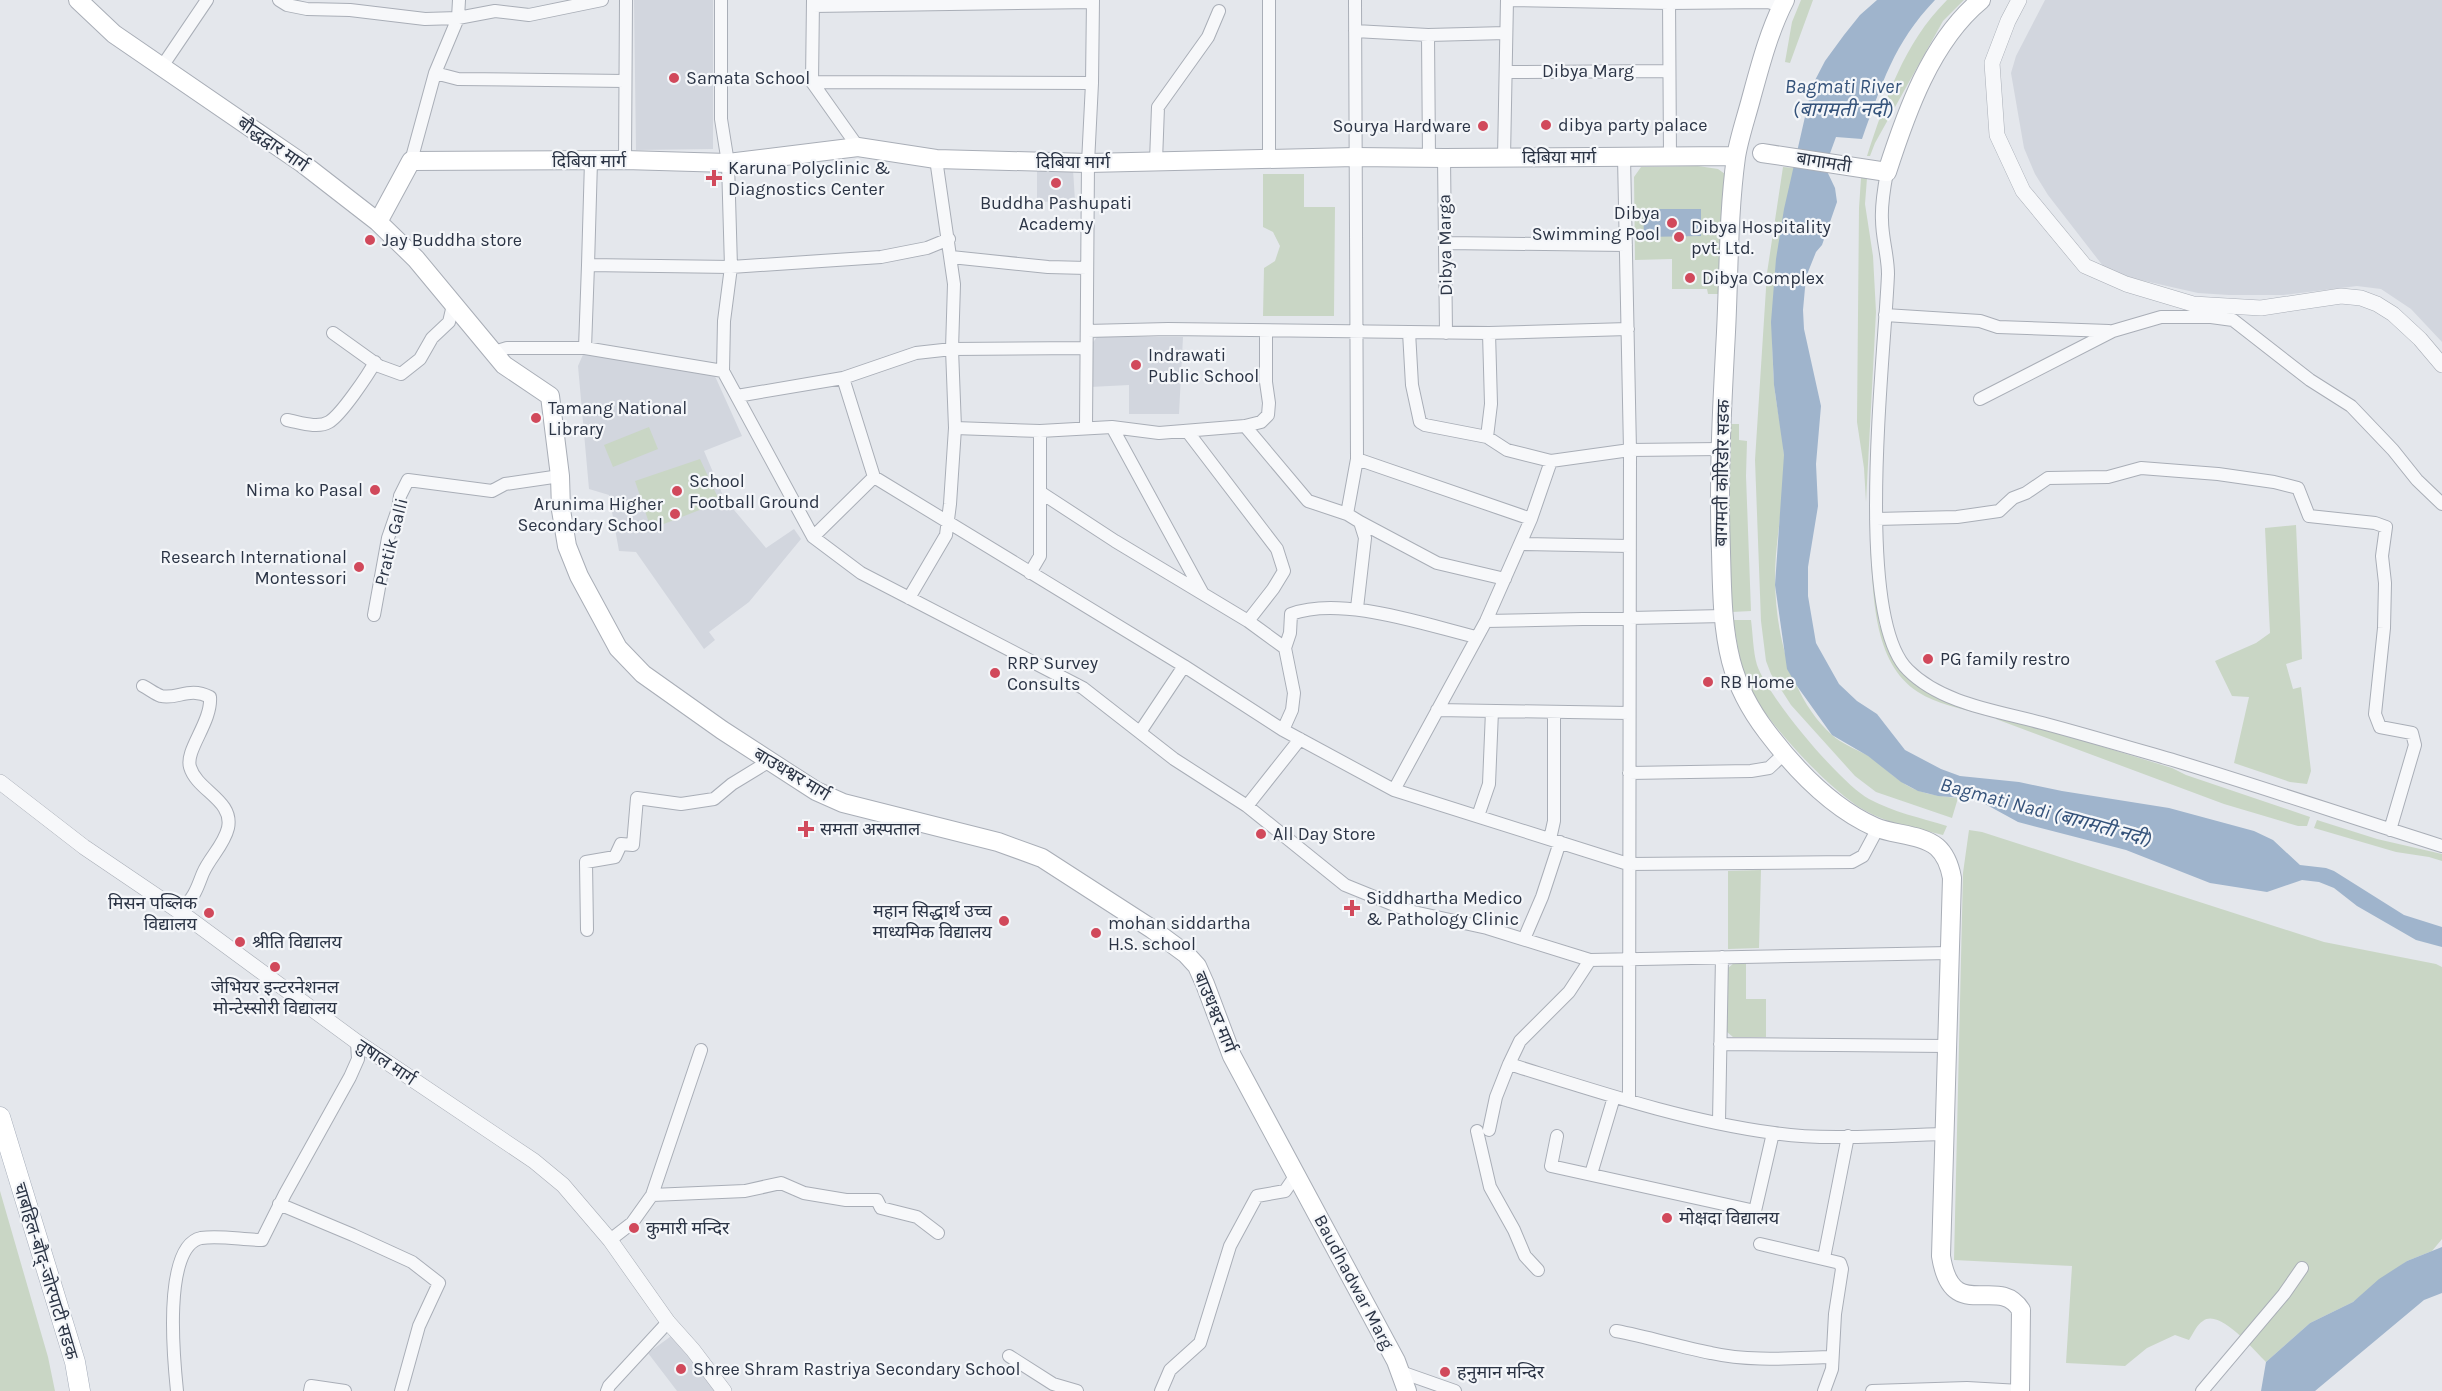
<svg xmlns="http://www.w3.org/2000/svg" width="2442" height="1391" font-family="Karla,'Noto Sans Devanagari',sans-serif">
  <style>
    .built { fill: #d2d6de }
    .green { fill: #c9d6c5 }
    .water { fill: #9fb4cc }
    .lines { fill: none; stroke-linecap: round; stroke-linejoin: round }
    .minor-casing { stroke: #a9aeb7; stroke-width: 14 }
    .tertiary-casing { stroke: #a9aeb7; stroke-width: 16 }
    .secondary-casing { stroke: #a9aeb7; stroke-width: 20 }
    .primary-casing { stroke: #a3abb8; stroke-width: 21 }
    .minor { stroke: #f7f8fa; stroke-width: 12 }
    .tertiary { stroke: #f7f8fa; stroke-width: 15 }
    .secondary { stroke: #fff; stroke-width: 18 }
    .primary { stroke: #fff; stroke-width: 20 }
    .poi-dot { fill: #d1495b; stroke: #f4f6f9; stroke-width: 2 }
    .labels { text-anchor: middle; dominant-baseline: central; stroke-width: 4.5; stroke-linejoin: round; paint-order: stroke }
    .street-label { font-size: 18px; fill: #2b3445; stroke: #f4f6f9 }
    .poi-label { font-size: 18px; fill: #2b3445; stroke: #f4f6f9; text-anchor: start }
    .water-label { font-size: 20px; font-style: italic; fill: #34527a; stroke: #f4f6f9 }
  </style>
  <rect width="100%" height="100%" fill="#e4e7ec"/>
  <!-- built -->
  <path class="built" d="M634 0H713V149L636 150Z
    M2045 0H2442V342L2411 309 2381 289 2357 286 2283 295H2229L2198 293 2127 277 2103 266 2048 195 2035 174 2024 148 2011 73 2016 56Z
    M1037 169H1073L1075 201 1037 202Z
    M1097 337H1183L1179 414H1129V385L1090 387 1091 345Z
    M585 350 714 374 742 436 704 451 724 498 766 548 794 529 801 539 749 602 709 632 715 640 704 649 636 552 619 551 609 495 589 489 578 366Z
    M674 1334 717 1391H677L648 1353Z"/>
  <!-- green -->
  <path class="green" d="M1801 0H1813L1790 63 1785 62 1792 22Z
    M1947 0H1964L1943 21 1875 143 1870 156H1867C1886 99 1903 44 1947 0Z
    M1698 166 1718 169 1725 174 1719 294H1708L1707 289H1672V259L1635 260 1634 177 1641 167Z
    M1783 167 1795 168C1776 237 1769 311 1774 383 1776 407 1783 431 1784 455 1785 488 1779 521 1776 554 1771 614 1785 693 1832 735 1841 743 1855 749 1867 755 1878 762 1888 772 1899 780 1917 794 1937 796 1958 798L1952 818 1876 792 1855 776 1791 705 1771 674 1766 661 1761 621 1755 460 1767 273Z
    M1263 174H1304V207H1335L1334 316H1263L1264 268 1275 261 1280 246 1273 232 1263 227Z
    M1861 178H1867L1865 204 1873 256 1876 312 1866 502 1864 468 1857 422 1859 208Z
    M1731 424H1739V440L1747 441 1746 476 1751 611 1732 612 1729 525Z
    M649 427 658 449 613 467 604 445Z
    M700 459 720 502 651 529 635 481Z
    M2296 525 2302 659 2286 664 2293 689 2301 687 2311 771 2307 784 2290 782 2234 763 2249 697 2232 696 2215 661 2256 643 2270 633 2265 528Z
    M1870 546 1879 624 1893 659 1905 674 1985 711 1984 715C1963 709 1936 704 1918 692 1872 662 1874 594 1870 546Z
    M1733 620H1751C1753 635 1753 651 1757 665 1768 697 1840 783 1869 799 1893 812 1921 818 1947 826L1943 835C1916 828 1888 824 1864 810 1830 791 1758 715 1745 678 1739 660 1737 639 1733 620Z
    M1999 715 2172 768 2186 775 2310 817 2307 826H2298L2224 804 1996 719Z
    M2317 820 2377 839 2442 854V861L2429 857 2396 852 2314 828Z
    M1969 830 1982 832 2324 942 2436 964 2442 967V1239L2432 1251 2407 1261 2353 1302 2310 1323 2266 1362C2254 1351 2220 1308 2203 1321 2197 1324 2193 1334 2189 1340L2175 1335 2147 1348 2125 1366 2066 1363 2072 1266 1954 1260 1963 873Z
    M1761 870 1759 948 1728 949V871Z
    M1734 963H1746V999H1766V1037H1733L1727 1032 1728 968Z
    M0 1191 48 1357 55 1391H0Z"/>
  <!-- water -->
  <path class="water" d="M1877 0H1935C1893 44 1882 84 1862 139L1836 137 1825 167 1835 188 1837 202 1822 245 1816 252 1806 277 1803 310 1804 329 1821 406 1816 464 1818 506 1808 567V596L1816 643 1839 684 1857 701 1877 714 1905 750 1941 769 1960 776 2019 782 2062 791 2169 808 2254 831 2273 840 2300 865 2326 868 2334 871 2404 915 2442 927V947L2416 940 2357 906 2334 888 2319 882 2302 880 2267 892 2210 883 2126 850 2018 822 1976 799 1938 796 1918 791 1901 782 1868 756 1832 735 1797 686 1787 669 1775 585 1784 455 1774 385 1771 322 1776 259 1784 209 1812 86 1825 61 1844 35 1860 15Z
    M1643 209H1701V236L1644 237Z
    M2442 1247V1293L2424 1300 2315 1391H2261L2266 1362 2310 1323 2353 1302 2379 1279 2407 1261Z"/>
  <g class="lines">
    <!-- minor casing -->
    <g class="minor-casing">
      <path id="minor" d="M279 0 287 5 307 9 350 10 425 19 458 18 495 11 529 15 602 0
        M721 0V119L728 163 731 267 724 321 723 371 813 537 861 573 1083 688 1174 759 1247 806 1345 885 1409 911 1487 928 1590 960 1950 953
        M813 0 812 82 858 147
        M1355 0 1357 459 1347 514 1360 522 1365 538 1357 608
        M1507 0 1669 3 1768 2 1782 6
        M1669 0 1670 155
        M813 6 1093 2
        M1355 31 1428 35 1506 33
        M1428 35 1429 158
        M161 68 207 0
        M1506 72 1669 71
        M435 73 458 79 625 81
        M812 82 1092 83
        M1504 157 1507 0
        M1624 157 1630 450 1629 1101
        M1269 158V0
        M1444 158 1446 333
        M625 160 626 0
        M411 161 435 73 458 18 459 0
        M1156 161 1158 107 1208 37 1219 11
        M1887 172C1884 188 1881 204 1882 220 1882 238 1888 256 1888 274 1885 353 1853 616 1908 670 1942 704 1998 711 2042 723 2087 735 2131 748 2176 761 2265 788 2353 818 2442 846
        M1445 243 1626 245
        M951 257 1048 267 1087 268
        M588 265 591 161
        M1885 315 1980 321 1998 327 2109 331
        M1087 331 1168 329 1489 333 1628 329
        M1409 332 1412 385 1420 422 1425 425 1487 437
        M333 333 379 366 401 374 420 359 432 338 449 322 453 305
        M1489 333 1491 404 1487 437 1507 450 1551 461 1630 450 1720 449
        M585 348 588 265 731 267 881 257 927 248 949 239
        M494 352 507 348H585L723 371
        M843 378 874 477 1184 666 1283 730 1394 790 1628 864 1852 862 1863 856 1878 828
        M737 396 843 378 916 353 952 349 1086 348
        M1980 399 2113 331 2161 317H2211L2233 320 2310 380 2351 406 2393 450 2417 480 2442 504
        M287 420C299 422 317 429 329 422 341 415 368 375 375 362
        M1245 426 1308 501 1347 514
        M1086 427 1088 163 1092 83 1093 0
        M1112 427 1202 592
        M955 428 1040 431 1112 427 1159 433 1245 426 1261 422 1268 415 1269 403 1266 382V332
        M1187 431 1277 549 1284 571 1273 589 1248 621
        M1357 459 1531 519
        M1040 492 1115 541 1248 621 1285 648
        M1876 519 1957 517 1999 511 2013 498 2026 493 2048 478 2108 477 2141 468 2218 474 2274 482 2298 488 2309 516 2375 523 2386 527 2382 556 2385 583 2384 628 2375 714 2380 727 2412 733 2415 745 2390 830
        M1360 522 1437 563 1505 579
        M813 537 874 477
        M1520 544 1629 546
        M1030 573 1040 556V431
        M909 598 946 535 950 504 955 428 952 349 954 284 936 159
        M374 615 388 538 398 509 400 496 408 480 492 491 505 484 560 476
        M1486 621 1724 616
        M143 686C149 689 155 694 161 696 177 700 189 686 210 697 212 722 185 750 190 767 197 791 234 800 228 828 224 845 210 857 203 873 200 880 198 887 194 894 190 901 185 906 183 914
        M1437 710 1629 713
        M1283 730 1292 710 1294 693 1285 648 1290 633 1291 614C1341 595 1426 625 1476 637
        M1140 732 1184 666
        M1629 773 1751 771 1769 768 1785 753
        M1394 790 1486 621 1531 519 1551 461
        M1247 806 1300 739
        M1478 816 1489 784 1492 711
        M1550 839 1554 821V712
        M587 930 586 862 615 857 621 844 633 845 637 798 681 804 714 799 732 784 768 762
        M1524 939 1542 897 1560 842
        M1720 1044 1947 1046
        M1509 1064 1520 1041 1569 992 1590 960
        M1719 1122 1722 957
        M1489 1130 1496 1097 1509 1064C1596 1091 1684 1121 1774 1133 1826 1141 1891 1135 1944 1134
        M1477 1131 1490 1187 1514 1230 1525 1256 1538 1270
        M1557 1136 1551 1166 1755 1211 1773 1133
        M1591 1174 1614 1097
        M652 1195 701 1050
        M279 1204 353 1235 412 1262 439 1283 419 1326 401 1391
        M610 1240 632 1223 652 1195 745 1191 781 1183 804 1193 846 1200H877L881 1208 917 1217 938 1233
        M1760 1244 1840 1263 1842 1269 1835 1314 1832 1369 1824 1391
        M1824 1258 1848 1136
        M1616 1331C1649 1337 1679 1347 1711 1353 1751 1362 1792 1358 1832 1357
        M1009 1356 1053 1384 1077 1391
        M1401 1372 1455 1391
        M177 1391C174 1362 162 1246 201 1238 220 1235 243 1240 262 1240L285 1194 350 1077 358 1059 357 1042
        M310 1391 311 1386 345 1391
        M607 1391 609 1386 668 1322
        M1161 1391 1170 1370 1200 1343 1230 1246 1257 1196 1285 1191 1296 1175
        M1872 1391 1967 1388 2020 1391
        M2202 1391 2284 1294 2302 1268"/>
    </g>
    <!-- tertiary casing -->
    <g class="tertiary-casing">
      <path id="tertiary" d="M2019 0 2008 21 1992 63 1997 135 2023 191 2085 266 2126 284 2193 304 2261 308 2341 296 2361 298 2377 304 2393 314 2420 339 2442 365
        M0 782 84 847 183 914 357 1042 534 1161 563 1185 610 1240 668 1322 693 1350 724 1391"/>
    </g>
    <!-- secondary casing -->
    <g class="secondary-casing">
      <path id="secondary" d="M78 0 114 34 302 163 378 222 416 259 504 365 550 396 560 476 561 510 567 546 579 576 618 648 643 674 722 730 816 791 843 803 998 842 1042 858 1152 929 1186 954 1197 966 1205 984 1232 1056 1396 1361 1407 1391
        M1785 0C1769 31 1760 66 1751 99 1746 118 1739 138 1736 157 1728 215 1729 274 1726 332 1722 406 1718 479 1721 552 1722 588 1722 626 1731 661 1738 688 1751 711 1767 732 1795 769 1832 808 1875 827 1894 835 1921 834 1937 847 1946 855 1950 867 1952 878L1941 1256C1952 1326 1998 1273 2021 1310L2020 1391
        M1762 153 1887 172C1906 113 1931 41 1981 0
        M378 222 411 161 625 160 728 163 858 147 936 159 1088 163 1355 157 1444 158 1736 156"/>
    </g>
    <!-- primary casing -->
    <g class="primary-casing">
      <path id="primary" d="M0 1117 75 1362 80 1391"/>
    </g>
    <!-- minor -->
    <use href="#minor" class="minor"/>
    <!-- tertiary -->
    <use href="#tertiary" class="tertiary"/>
    <!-- secondary -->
    <use href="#secondary" class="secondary"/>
    <!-- primary -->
    <use href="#primary" class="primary"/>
  </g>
  <!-- markers -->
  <g class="poi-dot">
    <circle cx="674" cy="78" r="6"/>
    <circle cx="1546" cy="125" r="6"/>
    <circle cx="1483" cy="126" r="6"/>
    <path d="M711 169h6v6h6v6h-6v6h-6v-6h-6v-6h6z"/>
    <circle cx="1056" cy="183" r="6"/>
    <circle cx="1672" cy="223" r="6"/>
    <circle cx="1679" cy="237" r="6"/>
    <circle cx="370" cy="240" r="6"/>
    <circle cx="1690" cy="278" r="6"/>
    <circle cx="1136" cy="365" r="6"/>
    <circle cx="536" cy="418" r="6"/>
    <circle cx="375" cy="490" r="6"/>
    <circle cx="677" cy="491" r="6"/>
    <circle cx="675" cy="514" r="6"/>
    <circle cx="359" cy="567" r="6"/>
    <circle cx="1928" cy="659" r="6"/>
    <circle cx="995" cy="673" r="6"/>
    <circle cx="1708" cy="682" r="6"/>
    <path d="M803 820h6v6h6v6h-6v6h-6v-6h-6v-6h6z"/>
    <circle cx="1261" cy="834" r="6"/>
    <path d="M1349 899h6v6h6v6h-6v6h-6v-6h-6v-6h6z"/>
    <circle cx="209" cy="913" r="6"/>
    <circle cx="1004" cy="921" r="6"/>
    <circle cx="1096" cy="933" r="6"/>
    <circle cx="240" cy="942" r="6"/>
    <circle cx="275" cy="967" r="6"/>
    <circle cx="1667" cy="1218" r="6"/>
    <circle cx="634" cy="1228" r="6"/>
    <circle cx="681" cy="1369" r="6"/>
    <circle cx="1445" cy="1372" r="6"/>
  </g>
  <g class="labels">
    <!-- street labels -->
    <g class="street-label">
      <text x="1588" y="71">Dibya Marg</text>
      <text transform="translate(273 144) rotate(35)">बौद्धद्वार मार्ग</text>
      <text x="1559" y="157">दिबिया मार्ग</text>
      <text x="589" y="161">दिबिया मार्ग</text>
      <text x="1073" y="162">दिबिया मार्ग</text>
      <text transform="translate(1824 162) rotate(9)">बागामती</text>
      <text transform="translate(1445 245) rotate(-91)">Dibya Marga</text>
      <text transform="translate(1722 473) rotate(-89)">बागमती कोरिडोर सडक</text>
      <text transform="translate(391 542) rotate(-76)">Pratik Galli</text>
      <text transform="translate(792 774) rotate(31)">बाउधश्वर मार्ग</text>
      <text transform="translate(1215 1012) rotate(68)">बाउधश्वर मार्ग</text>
      <text transform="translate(386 1062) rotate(34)">तुषाल मार्ग</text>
      <text transform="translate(46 1271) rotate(73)">चाबहिल-बौद्-जोरपाटी सडक</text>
      <text transform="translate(1354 1282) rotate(62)">Baudhadwar Marg</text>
    </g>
    <!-- poi labels -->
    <g class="poi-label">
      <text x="686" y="78">Samata School</text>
      <text x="1558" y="125">dibya party palace</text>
      <text x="1471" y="126" text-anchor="end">Sourya Hardware</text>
      <text x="728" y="168">Karuna Polyclinic &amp;<tspan x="728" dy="21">Diagnostics Center</tspan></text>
      <text x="1056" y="203" text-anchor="middle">Buddha Pashupati<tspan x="1056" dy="21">Academy</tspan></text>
      <text x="1660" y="213" text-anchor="end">Dibya<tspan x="1660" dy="21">Swimming Pool</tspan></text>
      <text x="1691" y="227">Dibya Hospitality<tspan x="1691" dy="21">pvt. Ltd.</tspan></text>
      <text x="382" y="240">Jay Buddha store</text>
      <text x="1702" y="278">Dibya Complex</text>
      <text x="1148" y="355">Indrawati<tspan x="1148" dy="21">Public School</tspan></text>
      <text x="548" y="408">Tamang National<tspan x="548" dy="21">Library</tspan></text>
      <text x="689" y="481">School<tspan x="689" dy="21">Football Ground</tspan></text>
      <text x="363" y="490" text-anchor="end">Nima ko Pasal</text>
      <text x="663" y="504" text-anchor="end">Arunima Higher<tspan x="663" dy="21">Secondary School</tspan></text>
      <text x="347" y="557" text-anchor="end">Research International<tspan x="347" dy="21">Montessori</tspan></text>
      <text x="1940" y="659">PG family restro</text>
      <text x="1007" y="663">RRP Survey<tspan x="1007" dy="21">Consults</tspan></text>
      <text x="1720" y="682">RB Home</text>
      <text x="820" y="829">समता अस्पताल</text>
      <text x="1273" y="834">All Day Store</text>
      <text x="1366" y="898">Siddhartha Medico<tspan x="1366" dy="21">&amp; Pathology Clinic</tspan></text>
      <text x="197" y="903" text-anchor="end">मिसन पब्लिक<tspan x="197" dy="21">विद्यालय</tspan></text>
      <text x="992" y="911" text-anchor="end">महान सिद्धार्थ उच्च<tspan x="992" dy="21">माध्यमिक विद्यालय</tspan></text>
      <text x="1108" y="923">mohan siddartha<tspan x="1108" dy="21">H.S. school</tspan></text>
      <text x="252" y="942">श्रीति विद्यालय</text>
      <text x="275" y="987" text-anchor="middle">जेभियर इन्टरनेशनल<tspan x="275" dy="21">मोन्टेस्सोरी विद्यालय</tspan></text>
      <text x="1679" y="1218">मोक्षदा विद्यालय</text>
      <text x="646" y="1228">कुमारी मन्दिर</text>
      <text x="693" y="1369">Shree Shram Rastriya Secondary School</text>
      <text x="1457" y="1372">हनुमान मन्दिर</text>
    </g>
    <!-- water labels -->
    <g class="water-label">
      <text x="1843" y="86">Bagmati River<tspan x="1843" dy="23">(बागमती नदी)</tspan></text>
      <text transform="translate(2046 812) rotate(15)">Bagmati Nadi (बागमती नदी)</text>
    </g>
  </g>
</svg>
